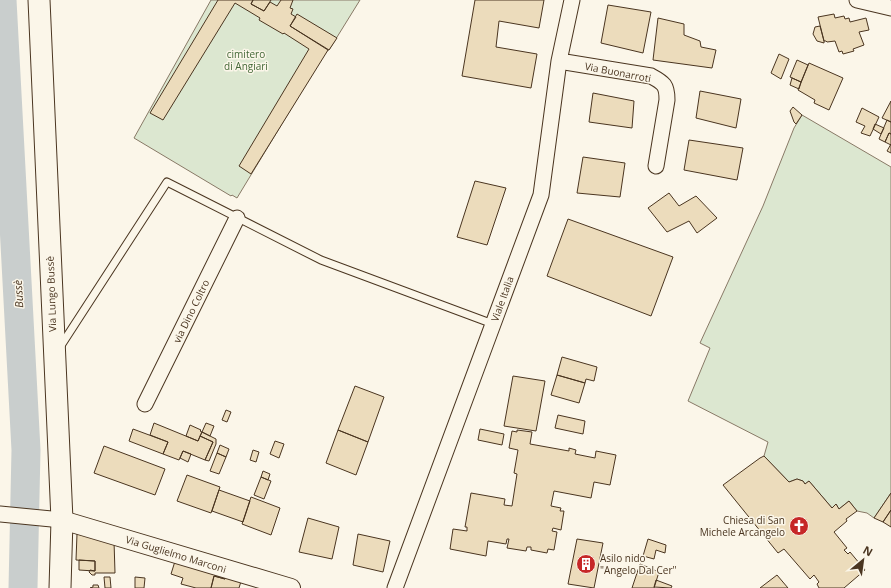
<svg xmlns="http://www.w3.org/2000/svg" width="891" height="588" font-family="'Open Sans',sans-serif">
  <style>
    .green { fill: #dce7d0; stroke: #887966 }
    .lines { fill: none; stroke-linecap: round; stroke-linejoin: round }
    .river { stroke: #c9cecd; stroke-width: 29 }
    .building { fill: #ecdcbc; stroke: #4a3520 }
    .service-casing { stroke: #4a3520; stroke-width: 9 }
    .minor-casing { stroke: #4a3520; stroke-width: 17 }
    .tertiary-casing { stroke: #4a3520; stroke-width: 20 }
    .secondary-casing { stroke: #4a3520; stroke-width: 23 }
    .service { stroke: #fbf6e9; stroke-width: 7 }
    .minor { stroke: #fbf6e9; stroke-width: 15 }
    .tertiary { stroke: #fbf6e9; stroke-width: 18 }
    .secondary { stroke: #fbf6e9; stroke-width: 21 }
    .labels { text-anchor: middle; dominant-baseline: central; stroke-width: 3; stroke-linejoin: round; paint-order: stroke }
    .park-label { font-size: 10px; fill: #436837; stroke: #fbf6e9 }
    .street-label { font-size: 10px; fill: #4a3520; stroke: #fbf6e9 }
    .poi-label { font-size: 10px; fill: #4a3520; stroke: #fbf6e9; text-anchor: end }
    .water-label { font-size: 11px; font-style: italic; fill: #4a3520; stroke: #fbf6e9 }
  </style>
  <rect width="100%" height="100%" fill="#fbf6e9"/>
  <!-- green -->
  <path class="green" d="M211 0H360L329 50H328L323 56 237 198 232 195 231 196 134 138Z
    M802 115 891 167V493L874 518 867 513 857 511 849 501 839 509 836 504 832 508 809 481 805 484 803 481 797 479 789 482 764 456 768 442 688 401 710 348 700 343 763 206 794 128Z"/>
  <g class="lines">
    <!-- river -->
    <path class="river" d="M2 0 26 450 23 588"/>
  </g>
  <!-- building -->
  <path class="building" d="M218 0H253L251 4 264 11 270 2 277 6 281 0H293L290 8 293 9 291 14 296 17 290 26 328 50 251 174 239 166 309 49 284 33 283 34 259 20 260 18 235 3 163 120 150 113Z
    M253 0H271L264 11 251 4Z
    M475 0H544L539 28 499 21 496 47 537 54 531 88 462 76Z
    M608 5 651 12 643 53 601 43Z
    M297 14 337 38 329 50 290 26Z
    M834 14 835 18 844 16 845 19 849 18 850 22 866 18 869 30 859 32 864 45 853 49 854 51 843 54 842 51 839 52 835 41 827 42 826 41H824L818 17Z
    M658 18 684 24V35L700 41 701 47 716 50 712 68 653 60Z
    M820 26 824 41V43L817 41 813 34 815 27Z
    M779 54 789 59 781 79 771 73Z
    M797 60 808 65 801 82 790 77Z
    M809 63 843 78 829 110 814 103 815 100 798 90Z
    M792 78 801 82 799 89 790 85Z
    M700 91 741 99 736 128 696 118Z
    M593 93 634 101 632 128 589 122Z
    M891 101V122L882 118Z
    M793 107 802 115 796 124 794 122 790 111Z
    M862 108 879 117 870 136 861 133 865 126 856 122Z
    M887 120 891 122V134L889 133 885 142 879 139Z
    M875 124 884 128 881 134 873 129Z
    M889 133 891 134V145L885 142Z
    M689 140 743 148 737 180 684 170Z
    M891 144V153L887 151Z
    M583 157 625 163 620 197 577 193Z
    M475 181 506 188 487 245 457 237Z
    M669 193 679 206 696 196 717 218 697 233 689 221 667 232 648 208Z
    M568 219 673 257 651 316 547 276Z
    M562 357 597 367 594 381 586 379 585 383 557 375Z
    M557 375 585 383 579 403 551 395Z
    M513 376 545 381 536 431 504 426Z
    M355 386 384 397 368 442 338 430Z
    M226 410 231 412 227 422 222 420Z
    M558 415 585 421 583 434 555 428Z
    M154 423 198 441 200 436 213 442 205 460 183 451 179 460 163 454 168 442 150 435Z
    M206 423 214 426 210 436 202 432Z
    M190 425 201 430 200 431 202 432 198 441 186 436Z
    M133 429 168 442 163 454 129 441Z
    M480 429 504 434 502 445 478 440Z
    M338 430 368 442 356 475 326 463Z
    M517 430 532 432 530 444 569 451V448L576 450 575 454 595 458 596 451 616 455 610 485 594 482 591 498 554 491 551 506 561 508 560 511H564L561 530 553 528 552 531 557 532 554 550 548 549 547 553 531 550V547H527L526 551 507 548 509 539H507L506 544 488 541 486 556 450 549 453 529 467 531V527H465L471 493 505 499 504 505 512 506 517 474 514 473 518 450 509 448 512 431 517 432Z
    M202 432 216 439V444L209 461 205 460 213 442 200 436Z
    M275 441 284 444 279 458 270 454Z
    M220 445 229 449 226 457 217 453Z
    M104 446 165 469 155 495 94 473Z
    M253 450 259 452 256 462 250 460Z
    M183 451 191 454 188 462 180 458Z
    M217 453 226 457 219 474 210 471Z
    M764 456 789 482 797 479 803 481 805 484 809 481 832 508 836 504 839 509 849 501 857 511 846 519 847 521 834 532 847 548 844 550 848 554 850 552 865 570 844 588H819L817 584 819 582 814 575 810 579 784 549 778 553 723 485 760 458Z
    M263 471 270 474 268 480 261 477Z
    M187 475 220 487 211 513 177 501Z
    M261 477 271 481 264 499 254 495Z
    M219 490 250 501 243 522 212 511Z
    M891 493V510L883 522 874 518Z
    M251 497 280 508 271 535 242 524Z
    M891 510V527L883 522Z
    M308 518 339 527 332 559 299 552Z
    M77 534 114 541 115 573H95V575H92L89 572 90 570 95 571V561L76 560Z
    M358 534 390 541 383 572 353 565Z
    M577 539 603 543 594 588 568 584Z
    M648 539 666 545 665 553 656 550 654 559 643 556Z
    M176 558 227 574 225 579 214 576 211 588H196L181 584 183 578 171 574Z
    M79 560 95 561V571L79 570Z
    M640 564 659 572 654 588H632Z
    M227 574 242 578 239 588H211L214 576 225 579Z
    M777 575 788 588H760Z
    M104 577H110L111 588H105Z
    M135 577 145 578 144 588H135Z
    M656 580 672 586 671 588 654 587Z
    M93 585H98L99 588H90L93 587Z"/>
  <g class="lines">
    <!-- service casing -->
    <g class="service-casing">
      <path id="service" d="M60 347 167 182 321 260 493 324"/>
    </g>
    <!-- minor casing -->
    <g class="minor-casing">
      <path id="minor" d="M857 0 891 8
        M559 61 651 76C664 83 667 85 667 100L656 166
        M145 404 237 218
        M0 514 62 520
        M395 588 541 195 559 61 572 0"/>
    </g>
    <!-- tertiary casing -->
    <g class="tertiary-casing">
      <path id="tertiary" d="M62 520 291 588"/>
    </g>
    <!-- secondary casing -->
    <g class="secondary-casing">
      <path id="secondary" d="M39 0 62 520 60 588"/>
    </g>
    <!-- service -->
    <use href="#service" class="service"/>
    <!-- minor -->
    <use href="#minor" class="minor"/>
    <!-- tertiary -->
    <use href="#tertiary" class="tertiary"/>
    <!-- secondary -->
    <use href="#secondary" class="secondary"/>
  </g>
  <!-- icons -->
  <defs>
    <g id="church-disc" transform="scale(1)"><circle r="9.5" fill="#c62828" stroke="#fbf6e9"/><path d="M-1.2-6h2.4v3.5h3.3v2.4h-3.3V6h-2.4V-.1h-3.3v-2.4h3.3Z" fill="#fff"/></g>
    <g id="building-disc" transform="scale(1)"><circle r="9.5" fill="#c62828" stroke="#fbf6e9"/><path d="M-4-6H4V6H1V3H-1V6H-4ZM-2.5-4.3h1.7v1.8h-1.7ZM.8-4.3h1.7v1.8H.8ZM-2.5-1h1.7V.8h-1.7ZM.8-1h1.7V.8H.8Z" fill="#fff"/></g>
  </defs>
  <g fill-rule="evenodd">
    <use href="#church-disc" x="799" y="526"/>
    <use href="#building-disc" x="586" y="564"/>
  </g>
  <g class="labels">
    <!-- park labels -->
    <g class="park-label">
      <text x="246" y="54">cimitero<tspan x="246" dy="12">di Angiari</tspan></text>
    </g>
    <!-- street labels -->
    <g class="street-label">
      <text transform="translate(618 72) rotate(11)">Via Buonarroti</text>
      <text transform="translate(51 294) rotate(-92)">Via Lungo Bussè</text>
      <text transform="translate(502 299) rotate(-70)">Viale Italia</text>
      <text transform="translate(191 311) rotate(-64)">via Dino Coltro</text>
      <text transform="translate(176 554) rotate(17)">Via Guglielmo Marconi</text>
    </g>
    <!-- poi labels -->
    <g class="poi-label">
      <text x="785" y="520">Chiesa di San<tspan x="785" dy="12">Michele Arcangelo</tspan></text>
      <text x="600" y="558" text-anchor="start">Asilo nido<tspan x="600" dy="12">"Angelo Dal Cer"</tspan></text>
    </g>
    <!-- water labels -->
    <g class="water-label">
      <text transform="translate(18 294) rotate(-93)">Bussè</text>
    </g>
  </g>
  <!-- north arrow -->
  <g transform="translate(863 560) rotate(29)" stroke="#fbf6e9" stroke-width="3" paint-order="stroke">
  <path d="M0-3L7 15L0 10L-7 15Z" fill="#4a3520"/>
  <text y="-6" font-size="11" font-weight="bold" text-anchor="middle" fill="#4a3520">N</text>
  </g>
</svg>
